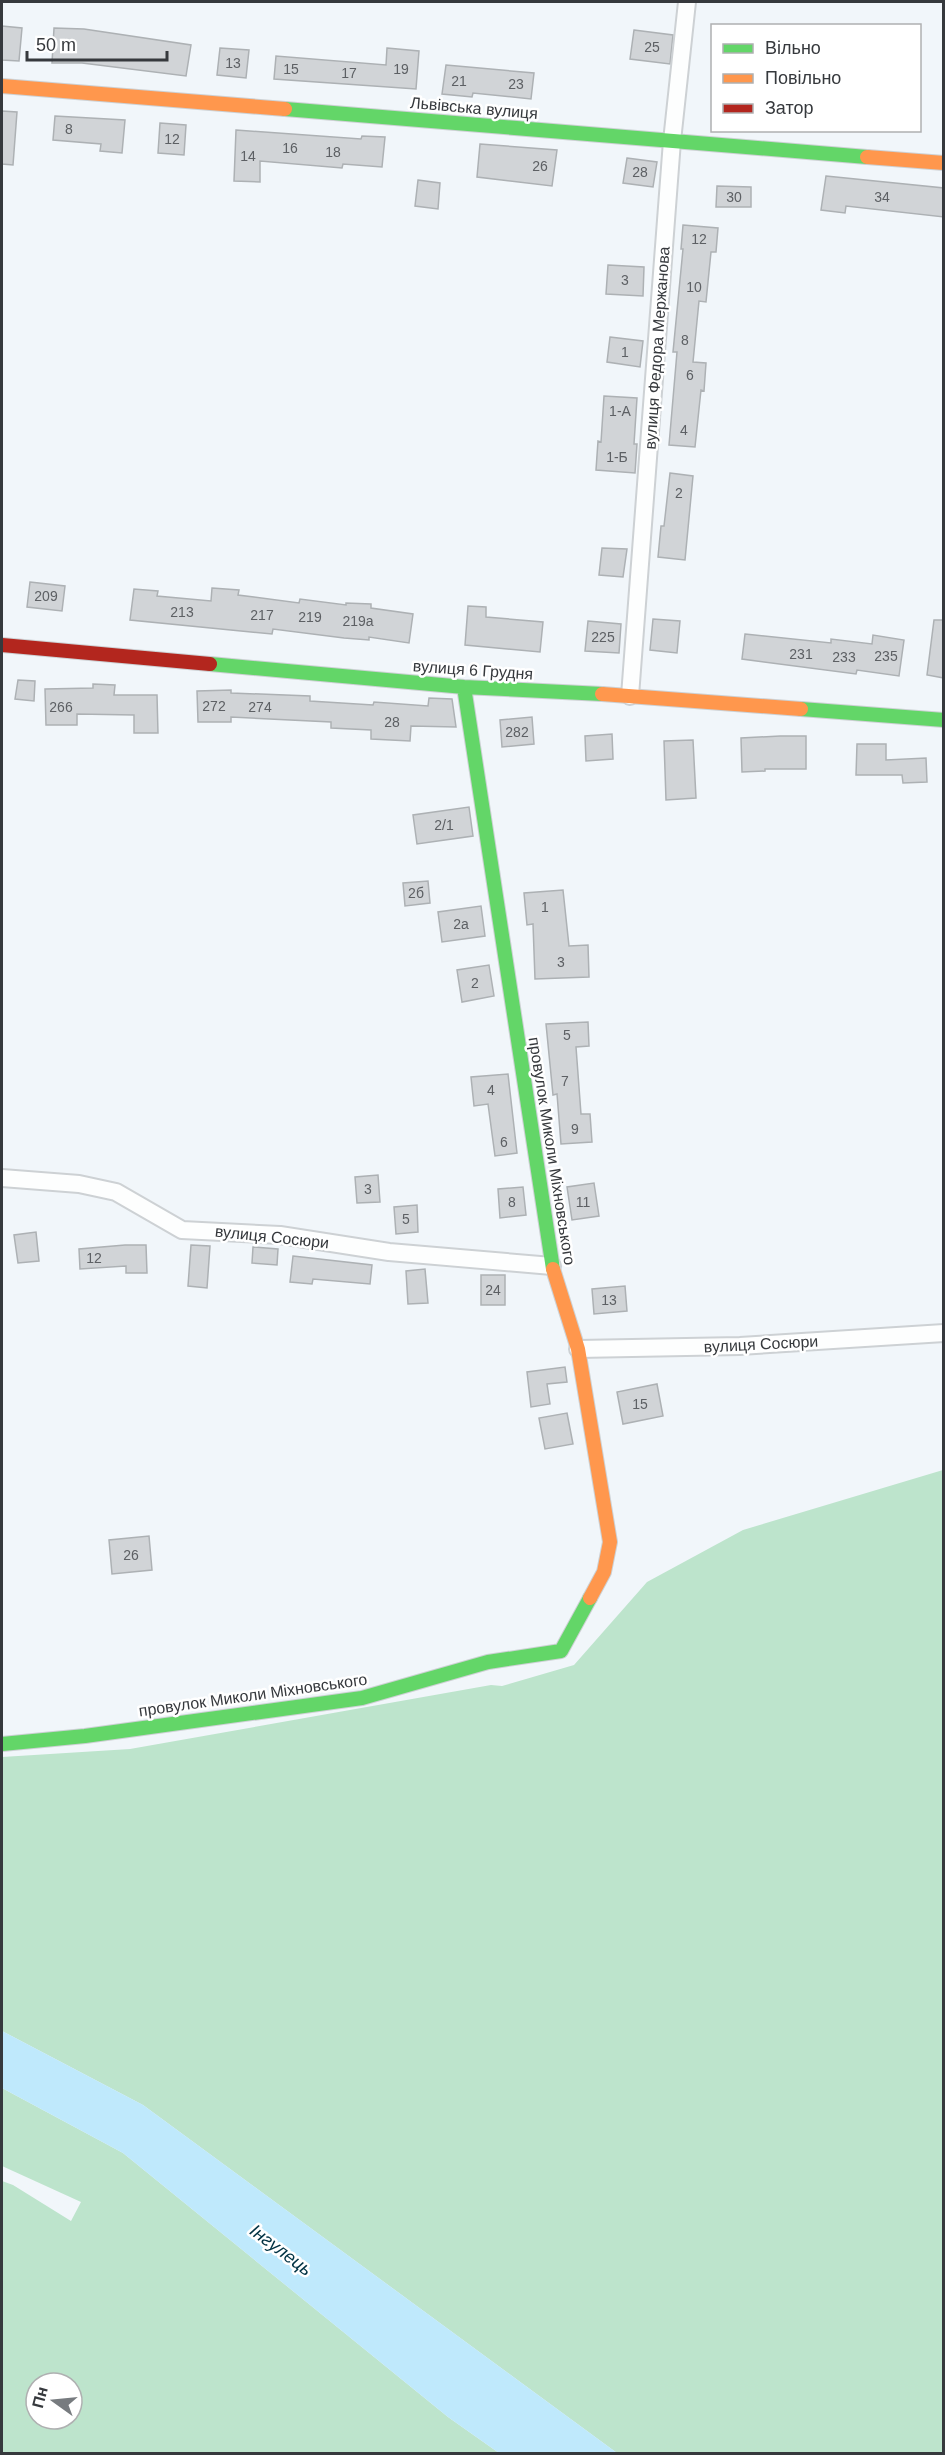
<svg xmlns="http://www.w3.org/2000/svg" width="945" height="2455" font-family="Helvetica,sans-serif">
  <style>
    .green { fill: #bde4cc; fill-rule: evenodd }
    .water { fill: #bfe9fc }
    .building { fill: #d1d4d7; stroke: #adb1b4; stroke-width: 1.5 }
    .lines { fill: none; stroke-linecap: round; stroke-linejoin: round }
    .street-casing { stroke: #cdd1d4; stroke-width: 20 }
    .fast-casing { stroke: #cdd1d4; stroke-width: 16 }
    .slow-casing { stroke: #cdd1d4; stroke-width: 16 }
    .jam-casing { stroke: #cdd1d4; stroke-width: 16 }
    .street { stroke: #fdfefe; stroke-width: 16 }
    .fast { stroke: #63d668; stroke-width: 14 }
    .slow { stroke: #ff974d; stroke-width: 14 }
    .jam { stroke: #b3261e; stroke-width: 14 }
    .labels { text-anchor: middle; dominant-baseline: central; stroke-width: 5; stroke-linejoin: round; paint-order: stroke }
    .number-label { font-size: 14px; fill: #5d6064 }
    .street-label { font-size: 16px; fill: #36393d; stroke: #fff }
    .water-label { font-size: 18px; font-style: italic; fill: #003243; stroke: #fff }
  </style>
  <rect width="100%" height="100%" fill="#f1f6fa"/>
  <!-- green -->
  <path class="green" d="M943 1470V2453H617L143 2105 2 2031V1757L130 1749 491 1685 502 1686 574 1665 647 1582 743 1530Z
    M2 2088 123 2153 448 2417 499 2453H2V2181L13 2185 71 2221 81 2202 2 2166ZM36 2383H72V2419H36Z"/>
  <!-- water -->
  <path class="water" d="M2 2031 143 2105 617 2453H499L448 2417 123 2153 2 2088Z"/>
  <!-- building -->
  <path class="building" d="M2 26 22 28 19 61 2 60Z
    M54 28 84 29 191 45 186 76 82 63H52Z
    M634 30 673 35 670 64 630 59Z
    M220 48 249 50 246 78 217 75Z
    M387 48 419 51 416 89 274 79 276 56 386 65Z
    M446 65 534 73 531 99 473 93 472 97 442 94Z
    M2 111 17 112 13 165 2 164Z
    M55 116 125 120 122 153 100 151 101 144 53 140Z
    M160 123 186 125 184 155 158 153Z
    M236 130 361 139 362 136 385 137 382 167 343 164 342 168 260 161V182L234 181Z
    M480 144 557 150 552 186 477 177Z
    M627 158 657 162 653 187 623 183Z
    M826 176 944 188V217L846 206 845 213 821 210Z
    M418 180 440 183 438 209 415 206Z
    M717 186 751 187V207H716Z
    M683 225 718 228 716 252H711L706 302 699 301 693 362 706 363 704 391 701 390 695 447 669 445 677 352H673L683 249H681Z
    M608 265 644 267 643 296 606 294Z
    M610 337 643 341 640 367 607 362Z
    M604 396 637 398 634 444H637L635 473 596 470 598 441 601 442Z
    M670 473 693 476 685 560 658 557 661 526H664Z
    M602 548 627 549 623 577 599 575Z
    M30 582 65 586 62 611 27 607Z
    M212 588 239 590 238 595 299 603 300 599 346 605V603L371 604V608L413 614 409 643 369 637V640L344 638 273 629 272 634 130 620 134 589 158 591 157 596 211 601Z
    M468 606 486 607V617L543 622 540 652 465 645Z
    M653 619 680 621 677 653 650 650Z
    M934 620H944V678L927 675Z
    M588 621 621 624 619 653 585 651Z
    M745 634 831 643V639L872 644 873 635 904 640 899 676 857 670 856 674 742 659Z
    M18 680 35 681 34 701 15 699Z
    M93 684 115 685 114 695H157L158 733H134V715L77 714V725H46L45 689 93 688Z
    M231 690V693L310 696V701L373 705 374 702 428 706 429 698 452 699 456 727 411 726 410 741 371 739V730L331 728V722L231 717V722H198L197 691Z
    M532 717 534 744 502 747 500 720Z
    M612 734 613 759 586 761 585 736Z
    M780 736H806V769H765V771L742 772 741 738Z
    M693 740 696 798 666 800 664 741Z
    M857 744H886V760L926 758 927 782 903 783 902 775H856Z
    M469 807 473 836 417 844 413 815Z
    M428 881 430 903 405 906 403 883Z
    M563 890 569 946 588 945 589 977 535 979 533 924 527 925 524 893Z
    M481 906 485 936 442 942 438 912Z
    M489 965 494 996 462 1002 457 970Z
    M588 1022 589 1046 576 1047 581 1114H590L592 1142 561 1144 557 1094 553 1095 546 1024Z
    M508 1074 517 1153 495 1156 488 1104 474 1106 471 1077Z
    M378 1175 380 1202 357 1203 355 1177Z
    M594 1183 599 1216 572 1220 567 1187Z
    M523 1187 526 1215 500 1218 498 1189Z
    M417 1205 418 1232 396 1234 394 1207Z
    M36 1232 39 1261 18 1263 14 1235Z
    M125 1245H146L147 1273H126V1266L80 1269 79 1249Z
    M191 1245 210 1246 207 1288 188 1286Z
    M253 1247 278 1249 277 1265 252 1263Z
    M293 1256 372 1265 370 1284 313 1279 312 1284 290 1282Z
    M425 1269 428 1303 408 1304 406 1271Z
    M481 1275H505V1305H481Z
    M625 1286 627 1311 594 1314 592 1289Z
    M565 1367 567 1382 547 1384 550 1404 531 1407 527 1372Z
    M657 1384 663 1416 623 1424 617 1392Z
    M567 1413 573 1444 545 1449 539 1418Z
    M149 1536 152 1570 112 1574 109 1540Z"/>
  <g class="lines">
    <!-- street casing -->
    <g class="street-casing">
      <path id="street" d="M630 696 672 141 687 2
        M2 1178 79 1184 116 1192 182 1230 280 1235 389 1252 552 1266
        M578 1349 740 1346 944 1333"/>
    </g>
    <!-- fast casing -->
    <g class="fast-casing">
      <path id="fast" d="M285 109 867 157
        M210 664 464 687 602 694
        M464 687 553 1269
        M801 709 944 720
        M2 1744 85 1736 362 1698 488 1662 561 1651 590 1598"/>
    </g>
    <!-- slow casing -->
    <g class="slow-casing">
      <path id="slow" d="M2 86 285 109
        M867 157 944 163
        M602 694 801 709
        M553 1269 578 1349 610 1542 604 1572 590 1598"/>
    </g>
    <!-- jam casing -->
    <g class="jam-casing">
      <path id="jam" d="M2 645 210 664"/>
    </g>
    <!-- street -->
    <use href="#street" class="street"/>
    <!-- fast -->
    <use href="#fast" class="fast"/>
    <!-- slow -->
    <use href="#slow" class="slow"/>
    <!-- jam -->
    <use href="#jam" class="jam"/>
  </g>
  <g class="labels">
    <!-- number labels -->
    <g class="number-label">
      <text x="652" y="47">25</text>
      <text x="233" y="63">13</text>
      <text x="291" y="69">15</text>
      <text x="401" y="69">19</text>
      <text x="349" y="73">17</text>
      <text x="459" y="81">21</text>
      <text x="516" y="84">23</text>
      <text x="69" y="129">8</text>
      <text x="172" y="139">12</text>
      <text x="290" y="148">16</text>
      <text x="333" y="152">18</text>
      <text x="248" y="156">14</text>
      <text x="540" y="166">26</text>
      <text x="640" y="172">28</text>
      <text x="734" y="197">30</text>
      <text x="882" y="197">34</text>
      <text x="699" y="239">12</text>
      <text x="625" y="280">3</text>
      <text x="694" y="287">10</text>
      <text x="685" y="340">8</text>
      <text x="625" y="352">1</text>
      <text x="690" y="375">6</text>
      <text x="620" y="411">1-А</text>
      <text x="684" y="430">4</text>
      <text x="617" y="457">1-Б</text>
      <text x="679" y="493">2</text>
      <text x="46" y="596">209</text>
      <text x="182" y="612">213</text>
      <text x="262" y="615">217</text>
      <text x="310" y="617">219</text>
      <text x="358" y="621">219а</text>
      <text x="603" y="637">225</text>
      <text x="801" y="654">231</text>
      <text x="886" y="656">235</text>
      <text x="844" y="657">233</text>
      <text x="214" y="706">272</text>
      <text x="61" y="707">266</text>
      <text x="260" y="707">274</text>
      <text x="392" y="722">28</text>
      <text x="517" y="732">282</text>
      <text x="444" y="825">2/1</text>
      <text x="416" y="893">2б</text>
      <text x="545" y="907">1</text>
      <text x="461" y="924">2а</text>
      <text x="561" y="962">3</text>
      <text x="475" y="983">2</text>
      <text x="567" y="1035">5</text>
      <text x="565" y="1081">7</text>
      <text x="491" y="1090">4</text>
      <text x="575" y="1129">9</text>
      <text x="504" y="1142">6</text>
      <text x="368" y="1189">3</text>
      <text x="512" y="1202">8</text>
      <text x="583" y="1202">11</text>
      <text x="406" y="1219">5</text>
      <text x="94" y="1258">12</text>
      <text x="493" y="1290">24</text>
      <text x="609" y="1300">13</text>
      <text x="640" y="1404">15</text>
      <text x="131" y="1555">26</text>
    </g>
    <!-- street labels -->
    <g class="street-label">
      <text transform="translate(474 108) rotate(5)">Львівська вулиця</text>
      <text transform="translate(657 348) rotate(-86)">вулиця Федора Мержанова</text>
      <text transform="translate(473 670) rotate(4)">вулиця 6 Грудня</text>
      <text transform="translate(552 1151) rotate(81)">провулок Миколи Міхновського</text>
      <text transform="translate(272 1237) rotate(6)">вулиця Сосюри</text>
      <text transform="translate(761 1344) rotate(-3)">вулиця Сосюри</text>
      <text transform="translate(253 1695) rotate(-8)">провулок Миколи Міхновського</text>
    </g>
    <!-- water labels -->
    <g class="water-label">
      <text transform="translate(281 2250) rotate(37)">Інгулець</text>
    </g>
  </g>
  <!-- border -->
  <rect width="945" height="2455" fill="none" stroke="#36393d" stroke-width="6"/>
  <!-- legend -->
  <rect x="711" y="24" width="210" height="108" fill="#ffffff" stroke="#afb0b1" stroke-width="1.5"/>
  <rect x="723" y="44" width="30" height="9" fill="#63d668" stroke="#afb0b1" stroke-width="1.5"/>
  <text x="765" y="54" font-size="18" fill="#36393d">Вільно</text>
  <rect x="723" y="74" width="30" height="9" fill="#ff974d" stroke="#afb0b1" stroke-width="1.5"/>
  <text x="765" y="84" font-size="18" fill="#36393d">Повільно</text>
  <rect x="723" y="104" width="30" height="9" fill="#b3261e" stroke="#afb0b1" stroke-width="1.5"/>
  <text x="765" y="114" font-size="18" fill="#36393d">Затор</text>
  <!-- north arrow -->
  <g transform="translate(54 2401) rotate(285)"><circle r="28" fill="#ffffff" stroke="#afb0b1" stroke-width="1.5"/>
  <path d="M0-4.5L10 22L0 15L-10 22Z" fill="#777b7f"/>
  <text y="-9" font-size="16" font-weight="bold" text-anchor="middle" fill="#36393d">Пн</text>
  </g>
  <!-- scale -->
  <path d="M27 51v9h140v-9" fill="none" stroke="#36393d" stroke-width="3"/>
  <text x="36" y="51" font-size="18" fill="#36393d" stroke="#ffffff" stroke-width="4.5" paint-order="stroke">50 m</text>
</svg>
